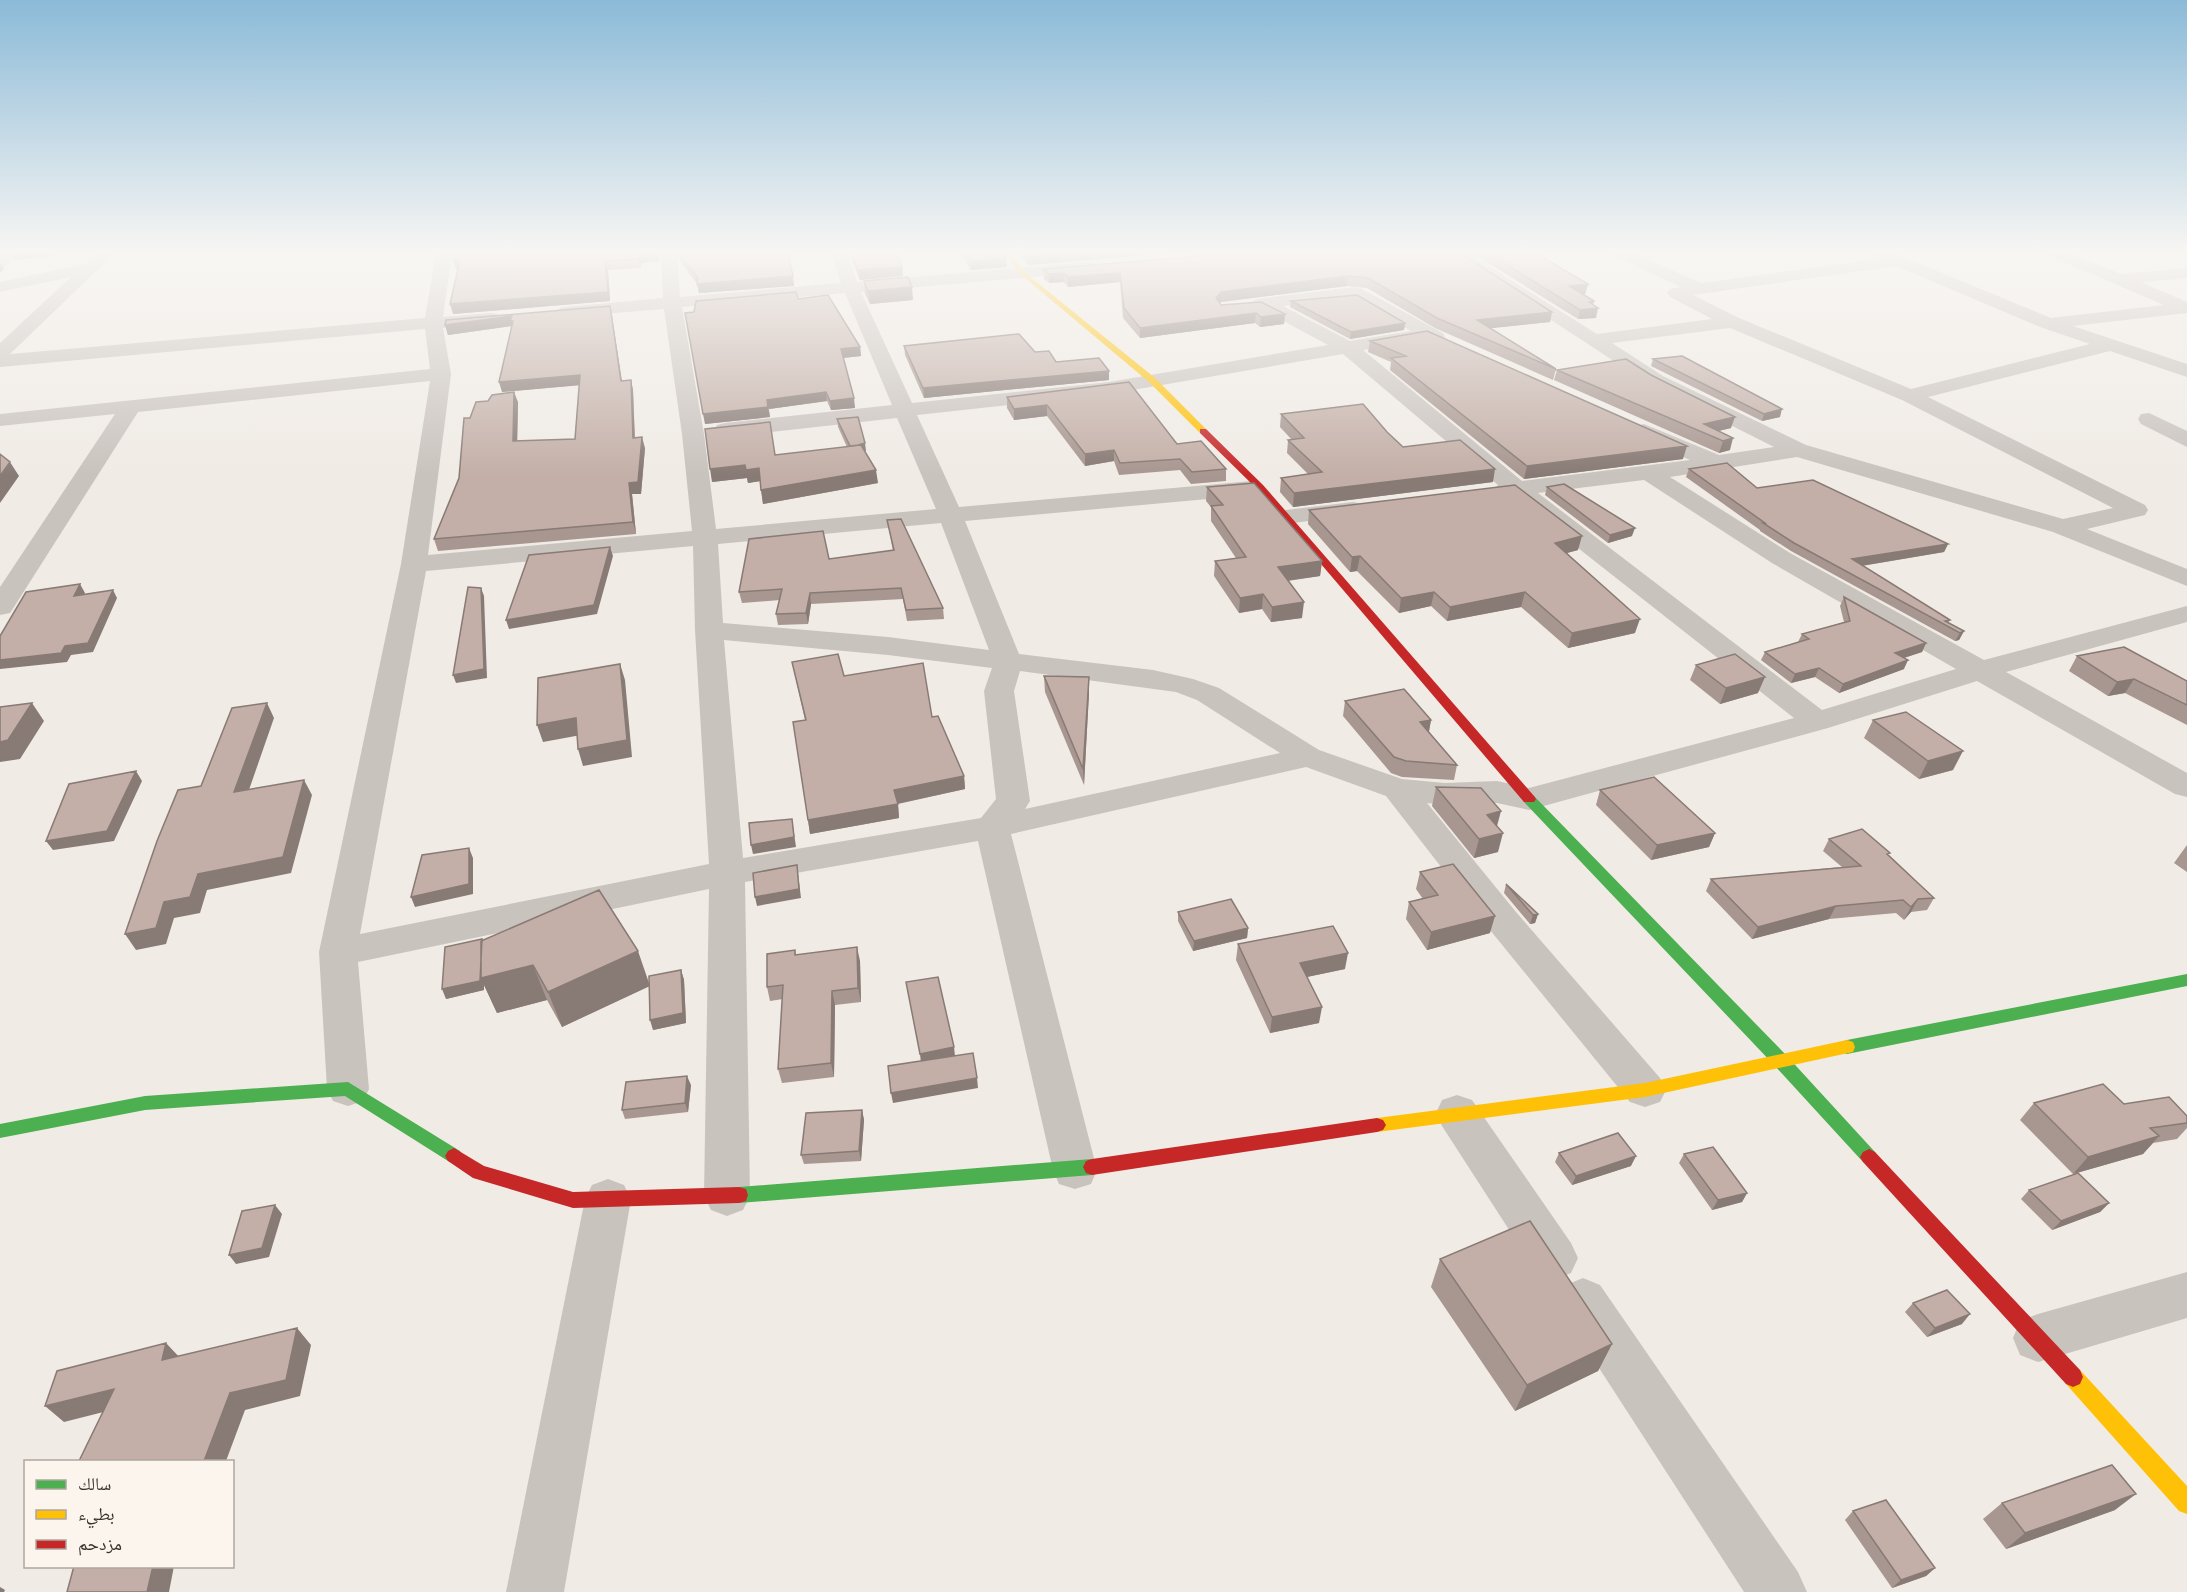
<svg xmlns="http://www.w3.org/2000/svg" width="2187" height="1592" font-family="'Source Sans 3','Noto Naskh Arabic',sans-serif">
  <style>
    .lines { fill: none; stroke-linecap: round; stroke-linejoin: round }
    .street { fill: #c9c3be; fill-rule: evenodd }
    .fast { fill: #4caf50; fill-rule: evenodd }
    .slow { fill: #ffc107; fill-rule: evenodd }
    .jam { fill: #c62828; fill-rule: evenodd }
    .wall { fill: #a89690 }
    .shaded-wall { fill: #887a75 }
    .building { fill: #c3afa7; stroke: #887a75; stroke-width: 1.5 }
  </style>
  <rect width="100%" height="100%" fill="#f0ebe5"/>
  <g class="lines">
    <!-- street -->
    <path class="street" d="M0 253H18L6 266 0 267Z
      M97 253H115L10 354 425 318 436 253H452L443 317 491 313 497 314 500 318 497 322 491 323 443 328 451 374 428 555 692 531 682 434 664 309 566 317 560 316 557 312 560 308 566 307 663 298 661 253H677L680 297 841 283 831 253H847L857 282 1089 262 1095 263 1097 267 1095 271 1089 272 861 292 912 403 1109 382 1328 345 1261 309 1254 308 1251 304 1254 300 1263 298 1354 287 1360 288 1443 333 1445 337 1443 341 1436 343 1423 337 1414 342 1363 350 1522 481 1690 460 1636 436 1633 431 1636 426 1644 424 1719 455 1774 447 1649 384 1449 253H1468L1597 334 1712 319 1670 297 1667 293 1670 289 1681 287 1613 256 1611 253H1633L1701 283 1879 259 1872 253H1894L2051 318 2164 305 2050 256 2048 253H2070L2121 274 2187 268V278L2141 282 2187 302V313L2073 326 2187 364V377L2110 351 1928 397 2145 505 2148 510 2145 515 2087 529 2187 569V586L2053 532 1797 457 1670 477 1790 553 1984 660 2187 606V622L2006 672 2187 773V797L2175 794 1977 681 1828 728 1529 810 1497 803 1445 805 1427 803 1516 912 1660 1078 1666 1090 1660 1102 1645 1107 1630 1102 1490 930 1386 796 1306 767 1011 834 1097 1170 1091 1184 1075 1189 1059 1184 1053 1170 978 841 745 882 750 1196 743 1210 727 1216 711 1210 704 1196 709 889 358 962 369 1089 363 1101 348 1106 333 1101 327 1089 319 952 401 564 430 381 138 412 14 607 10 613 0 615V587L115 414 0 426V414L430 369 425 329 0 367V343L71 277 0 292V282L85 264ZM1896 266 2040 327 2090 344 1911 389 1739 318 1693 295ZM845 293 892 405 725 423 717 425 714 430 717 435 725 437 897 418 936 509 716 529 704 434 682 307ZM1351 298 1411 331 1350 341 1283 306ZM1730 328 1902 400 2113 508 2063 519 1806 445 1663 376 1612 343ZM1343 354 1498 485 1493 490 1497 495 1512 496 1794 718 1529 788 1497 781 1445 783 1402 779 1319 750 1219 688 1193 679 1153 670 1019 654 965 521 1252 495 1260 493 1264 488 1260 483 1252 481 959 507 917 415 1109 394ZM1644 480 1772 563 1956 669 1822 710 1538 493ZM941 523 989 650 888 637 723 623 718 544ZM693 546 695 630 709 864 360 934 426 571ZM724 640 888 655 992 668 984 691 996 799 981 818 743 858ZM1020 671 1176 692 1197 700 1280 753 1025 809 1030 801 1014 691Z
      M2149 413 2187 431V447L2141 424 2138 419 2141 414Z
      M1353 502 1362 504 1365 509 1362 514 1286 524 1277 522 1274 517 1277 512 1286 510Z
      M1457 1095 1472 1100 1571 1243 1578 1258 1571 1273 1554 1280 1537 1273 1442 1126 1436 1113 1442 1100Z
      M608 1179 624 1185 631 1199 564 1592H506L585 1199 592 1185Z
      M2187 1272V1318L2038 1362 2020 1355 2013 1338 2020 1321 2038 1314Z
      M1583 1278 1600 1285 1798 1572 1807 1592H1744L1566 1317 1559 1301 1566 1285Z"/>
    <!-- fast -->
    <path class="fast" d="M1529 795 1534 796 1786 1055 1875 1152 1878 1157 1875 1162 1869 1165 1863 1162 1774 1065 1524 802 1522 799 1524 796Z
      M2187 974V986L1847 1054 1841 1052 1839 1047 1841 1042 1847 1040Z
      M348 1082 460 1151 463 1156 460 1161 454 1164 448 1161 345 1096 145 1110 0 1138V1124L145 1096Z
      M1092 1159 1098 1161 1101 1167 1098 1173 1092 1175 739 1203 732 1201 730 1195 732 1189 739 1187Z"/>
    <!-- slow -->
    <path class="slow" d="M1005 253H1011L1023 271 1155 378 1206 429V433H1200L1149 382 1019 273Z
      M1847 1040 1853 1042 1855 1047 1853 1052 1645 1097 1377 1132 1371 1130 1368 1125 1371 1120 1377 1118 1645 1083Z
      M2073 1367 2080 1370 2187 1486V1514L2179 1511 2066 1384 2063 1377 2066 1370Z"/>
    <!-- jam -->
    <path class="jam" d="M1200 429H1206L1263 485 1534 796 1536 799 1534 802H1524L1257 489 1200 433Z
      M1377 1118 1383 1120 1386 1125 1383 1130 1377 1132 1092 1175 1086 1173 1083 1167 1086 1161 1092 1159Z
      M454 1148 484 1166 573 1192 739 1187 746 1189 748 1195 746 1201 739 1203 573 1208 473 1178 448 1161 445 1156 448 1151Z
      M1869 1149 1875 1152 2080 1370 2083 1377 2080 1384 2073 1387 2066 1384 1863 1162 1860 1157 1863 1152Z"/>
  </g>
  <!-- wall -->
  <path class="wall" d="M456 253H659V261L642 263 640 268 608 270 610 301 453 314 458 269H456L453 260Z
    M678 253H788L794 286 699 293 697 284 680 261Z
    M849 253H896L902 267 903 276 860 280Z
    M960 253H1003L1007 267 971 270Z
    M1019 253H1171L1028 265Z
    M1237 253 1552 312 1550 322 1490 328 1556 369 1553 380 1435 328 1367 288 1347 286 1221 302 1220 303 1221 305 1285 314 1284 324 1260 327 1255 323 1140 338 1123 318 1120 282 1068 287 1064 282 1049 283 1044 279 1043 269Z
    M1472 253H1535L1588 284 1585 294H1582L1593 305 1596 318 1578 319Z
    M864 281 913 300 870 304 865 294Z
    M1291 301 1405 323 1404 330 1350 339 1290 307Z
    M612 316 622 381 631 380 633 390 635 438 645 448 641 494H632L636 534 438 551 434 539 459 478 470 418 518 402 517 441 575 439 579 385 502 392 512 326 448 335 445 325Z
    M1370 341 1683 459 1524 479 1390 370 1391 362 1368 352Z
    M904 346 1035 352 1056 362 1109 380 924 398 905 355Z
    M860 347 861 356 843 358 855 408 831 410 827 401 769 409 770 417 705 424Z
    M1653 359 1780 417 1762 421 1651 366Z
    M1557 370 1731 428 1718 431 1730 450 1719 453 1554 380Z
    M1129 382 1177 444 1226 469V481L1191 484 1180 470 1119 475 1114 461 1085 466 1047 416 1014 420 1007 408V397Z
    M1281 414 1387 432 1403 447 1493 482 1293 507 1280 492 1281 478 1308 474 1287 453 1288 440H1292L1280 427Z
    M837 419 866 451H865L878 483 763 504 760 481 748 483 747 478 712 482 776 455 847 447 838 427Z
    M1689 469 1757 488 1948 544 1944 552 1862 566 1950 620 1948 623 1964 631 1959 640 1955 641 1791 551 1760 531V530L1686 477Z
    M1207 487 1322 561 1320 576 1288 581 1302 618 1271 622 1262 609 1239 613 1214 576 1215 561 1236 558 1211 521V507L1206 501Z
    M1547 487 1632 536 1608 543 1545 495Z
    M1309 510 1578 550 1567 553 1635 633 1568 648 1521 607 1447 621 1431 606 1399 613 1357 571 1350 572 1308 524Z
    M887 520 943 608 944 619 907 621 903 599 811 604 808 624 778 625 776 614 780 600 742 603 739 592 829 559 893 551Z
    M1844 597 1926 643 1922 652 1904 658V669L1839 693 1815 677 1791 683 1761 660 1765 652 1798 642 1802 634 1844 622 1840 606Z
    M2077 656 2187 681V725L2125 693 2108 696 2069 671Z
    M792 662 844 676 932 717 964 776 965 789 898 804 899 818 810 834 808 820 805 720Z
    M1696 665 1758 693 1720 704 1690 680Z
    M1044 676 1089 677V693L1084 785 1045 692Z
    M1345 701 1431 720 1429 732 1457 765 1454 780 1402 777 1391 773 1343 716Z
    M1873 720 1953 770 1919 779 1864 738Z
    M1436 787 1498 852 1474 858 1432 806Z
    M1600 790 1715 833 1709 847 1651 860 1596 805Z
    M1829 839 1889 855 1934 898 1927 910 1911 912 1904 920 1896 913 1829 919 1752 939 1706 891 1711 879 1842 867 1823 851Z
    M2187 845V872L2174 863Z
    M1420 872 1490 933 1427 950 1406 919 1409 902 1423 899 1416 889Z
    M1506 884 1538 914 1535 923 1530 924 1504 893Z
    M1178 912 1248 928 1247 938 1193 951 1178 921Z
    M482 939V940L649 986 681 970 684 980 686 1023 653 1030 649 986 562 1027 547 1000 497 1013 484 985V990L446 999Z
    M1238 944 1345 969 1307 977 1319 1023 1270 1033 1236 960Z
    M795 950 796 955 860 961 861 1002 835 1005 834 1077 782 1083 778 1069 783 999 770 1001 767 987Z
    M691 1085 688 1112 625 1119 622 1110Z
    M2034 1103 2124 1104 2187 1116V1128L2177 1139 2153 1143 2143 1154 2073 1174 2020 1120Z
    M862 1110 864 1120 861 1161 804 1164 801 1155Z
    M1559 1153 1631 1166 1572 1185 1555 1162Z
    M1684 1154 1747 1193 1742 1202 1712 1210 1679 1163Z
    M2029 1190 2109 1203 2100 1212 2052 1230 2021 1199Z
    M1440 1259 1612 1344 1598 1371 1515 1411 1431 1287Z
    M1913 1303 1962 1324 1927 1337 1905 1312Z
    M2002 1503 2115 1510 2006 1549 1983 1519Z
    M1853 1511 1935 1568 1926 1576 1892 1588 1845 1520Z"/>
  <!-- shaded-wall -->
  <path class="shaded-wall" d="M11 253H56L53 256 15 260Z
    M645 253H659V261L642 263 640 268 638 259 640 254Z
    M1065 253H1171L1028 265V256Z
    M1006 258 1007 267 971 270 970 261Z
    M453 260H460L463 269H456Z
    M0 261 4 269 0 273Z
    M605 261 608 270 610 301 453 314 450 304Z
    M902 267 903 276 860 280 858 270Z
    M1064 273V282L1049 283V274Z
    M1120 273V282L1068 287V277Z
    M793 276 794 286 699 293 697 284Z
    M1348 276 1347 286 1221 302 1216 308V298L1221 292Z
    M1588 284 1585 294 1566 296 1569 286Z
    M912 287 913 300 870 304 868 291Z
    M1594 301 1592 308H1598L1596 318 1578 319 1580 310 1589 302Z
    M610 306 612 316 623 391 621 381Z
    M1552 312 1550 322 1475 330 1477 320Z
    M1256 313 1255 323 1140 338V328Z
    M1285 314 1284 324 1260 327 1261 317Z
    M512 316 515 331 512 326 448 335 445 325Z
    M1405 323 1404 330 1350 339 1351 332Z
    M860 347 861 356 842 358 841 349Z
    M1109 371V380L924 398 923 388Z
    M580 375 582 385 502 392 499 382Z
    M631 380 633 390 635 449 633 438Z
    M514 392 518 402 517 452 513 441Z
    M826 392 827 401 769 409 767 400Z
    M854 398 855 408 831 410 830 401Z
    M1047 405V416L1014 420V409Z
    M768 407 770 417 705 424 703 414Z
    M1782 409 1780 417 1762 421 1764 414Z
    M1735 417 1731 428 1706 434 1704 424Z
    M642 437 645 448 641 494H632L636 534 633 522 629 483Z
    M1733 438 1730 450 1719 453 1723 441Z
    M865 443 866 451 851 456 850 448Z
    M1687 446 1683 459 1524 479 1527 466Z
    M1114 450V461L1085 466V454Z
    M10 462 19 476 0 503V476Z
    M745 465 759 468 761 481 748 483 747 478 712 482 710 469Z
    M1495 469 1493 482 1293 507 1294 493Z
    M876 470 878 483 763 504 761 490Z
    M1635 528 1632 536 1608 543 1610 535Z
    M1582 536 1578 550 1552 557 1555 543Z
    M1948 544 1944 552 1848 568 1852 559Z
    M610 547 613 556 597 614 509 629 506 620Z
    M1360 556 1357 571 1350 572 1352 557Z
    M1322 561 1320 576 1277 582 1278 567Z
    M80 584 85 593 79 604 74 596Z
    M481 588 484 596 487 678 456 683 453 675Z
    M113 590 117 598 93 652 71 655 67 662 0 669V660Z
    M1434 592 1431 606 1399 613 1401 598Z
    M1525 592 1521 607 1447 621 1450 607Z
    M810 593 811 604 808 624 806 613Z
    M1263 594 1262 609 1239 613 1240 598Z
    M1304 602 1302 618 1271 622 1272 607Z
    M1640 619 1635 633 1568 648 1572 633Z
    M1964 631 1959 640 1955 641 1960 633Z
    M1926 643 1922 652 1891 662 1895 653Z
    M1908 660 1904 669 1839 693 1843 684Z
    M620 664 625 680 632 757 583 766 578 749Z
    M1819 668 1815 677 1791 683 1795 674Z
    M1089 677V693L1084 785 1083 769Z
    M1765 677 1758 693 1720 704 1726 688Z
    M2134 679 2125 693 2108 696 2117 682Z
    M32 703 44 721 20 759 0 762V742Z
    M267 703 274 718 243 807 234 792Z
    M576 718 581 735 543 742 537 725Z
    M1431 720 1428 736 1420 722Z
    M1963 751 1953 770 1919 779 1928 761Z
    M136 771 142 781 114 841 53 850 46 841Z
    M964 776 965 789 896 804 894 790Z
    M304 780 312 795 291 873 207 890 200 913 174 918 166 944 136 950 125 934 198 874Z
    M898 804 899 818 810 834 808 820Z
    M1501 811 1496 830 1487 815Z
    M792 819 796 847 753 854 751 845Z
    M1503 833 1498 852 1474 858 1479 839Z
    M1715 833 1709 847 1651 860 1657 845Z
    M469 848 473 858V894L415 907 411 897Z
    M797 865 801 898 757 906 755 897Z
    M1918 899 1911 912 1904 920 1911 907Z
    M1836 906 1829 919 1752 939 1758 927Z
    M1538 914 1535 923 1530 924 1533 915Z
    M1495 916 1490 933 1427 950 1431 932Z
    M1248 928 1247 938 1193 951 1194 941Z
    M482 939 486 948 533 965 547 1000 497 1013 484 985V990L446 999 442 989Z
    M857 947 860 961 861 1002 858 988Z
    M638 951 650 986 562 1027 548 992Z
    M1348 953 1345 969 1297 979 1300 963Z
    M681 970 684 980 686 1023 653 1030 650 1020Z
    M832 991 835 1005 834 1077 831 1063Z
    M1322 1007 1319 1023 1270 1033 1272 1017Z
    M954 1047 955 1056 921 1063 920 1054Z
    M687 1076 691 1085 688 1112 685 1103Z
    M977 1078 978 1088 893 1103 891 1093Z
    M862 1110 864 1120 861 1161 859 1151Z
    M2159 1136 2143 1154 2073 1174 2088 1157Z
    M1636 1156 1631 1166 1572 1185 1576 1176Z
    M1747 1193 1742 1202 1712 1210 1718 1200Z
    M2109 1203 2100 1212 2052 1230 2061 1221Z
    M275 1205 282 1214 269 1257 236 1264 229 1255Z
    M1970 1314 1962 1324 1927 1337 1935 1328Z
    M297 1328 311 1345 300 1396 245 1410 226 1461H204L230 1393Z
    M166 1343 182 1360H162Z
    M1612 1344 1598 1371 1515 1411 1527 1385Z
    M114 1389 131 1405 64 1422 45 1406Z
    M2136 1494 2115 1510 2006 1549 2025 1533Z
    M153 1566H174L169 1592H147Z
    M1935 1568 1926 1576 1892 1588 1901 1580Z
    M0 1587 5 1590 4 1592H0Z"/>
  <!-- building -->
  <path class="building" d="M456 253H645L640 254 638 259 605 261 608 292 450 304 460 260H453Z
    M679 253H788L793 276 697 284 698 278Z
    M852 253H896L902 267 858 270Z
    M965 253H1003L1006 258 970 261Z
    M1025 253H1065L1028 256Z
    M1237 253H1460L1552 312 1477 320 1556 369 1437 318 1368 278 1348 276 1221 292 1216 298 1221 305 1261 302 1285 314 1261 317 1256 313 1140 328 1124 308 1120 273 1068 277 1064 273 1049 274 1043 269Z
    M1488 253H1535L1588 284 1569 286 1594 301 1589 302 1598 308 1580 310Z
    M908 277 912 287 868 291 864 281Z
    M796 292 798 299 828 295 860 347 841 349 854 398 830 401 826 392 767 400 768 407 703 414 685 313 694 312 696 301Z
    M1357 295 1405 323 1351 332 1291 301Z
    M610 306 621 381 631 380 633 438 642 437 638 482 629 483 633 522 434 539 459 478 464 418H470L476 402 488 401 492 395 514 392 513 441 575 439 580 375 499 382 513 321H510L512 316 445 325 446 320Z
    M1427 331 1687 446 1527 466 1391 358 1406 356 1370 341Z
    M1019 334 1035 352 1049 351 1056 362 1099 358 1109 371 923 388 904 346Z
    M1682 356 1782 409 1764 414 1653 359Z
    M1626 359 1651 375 1735 417 1704 424 1733 438 1723 441 1557 370Z
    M1129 382 1177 444 1201 441 1226 469 1192 472 1180 459 1120 463 1114 450 1085 454 1047 405 1014 409 1007 397Z
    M1363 404 1387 432 1403 447 1460 440 1495 469 1294 493 1281 478 1322 472 1288 440 1304 438 1281 414Z
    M858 417 865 443 858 445 850 446 837 419Z
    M770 422 775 455 861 445 876 470 761 490 759 468 746 470 745 465 710 469 705 429Z
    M0 454 10 462 0 476Z
    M1727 463 1757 488 1813 480 1948 544 1852 559 1950 620 1945 621 1964 631 1960 633 1794 543 1763 523H1765L1689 469Z
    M1254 483 1322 561 1278 567 1304 602 1272 607 1263 594 1240 598 1215 561 1246 557 1211 506 1223 505 1207 487Z
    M1564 484 1635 528 1610 535 1547 487Z
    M1515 485 1582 536 1555 543 1640 619 1572 633 1525 592 1450 607 1434 592 1401 598 1360 556 1352 557 1309 510Z
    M901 519 943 608 906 610 901 588 810 593 806 613 776 614 782 589 739 592 749 539 823 531 829 559 894 550 887 520Z
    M610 547 594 605 506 620 529 555Z
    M80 584 74 596 113 590 88 643 65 646 61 653 0 660V636L26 592Z
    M468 587 481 588 484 669 453 675Z
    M1844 597 1926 643 1895 653 1908 660 1843 684 1819 668 1795 674 1765 652 1809 639 1802 634 1850 621Z
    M2124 647 2187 681V705L2134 679 2117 682 2077 656Z
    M838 654 844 676 923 663 932 717 938 716 964 776 894 790 898 804 808 820 793 722 806 720 792 662Z
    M1735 654 1765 677 1726 688 1696 665Z
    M620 664 627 740 578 749 576 718 537 725 538 678Z
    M1044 676 1089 677 1083 769Z
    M1404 689 1431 720 1420 722 1457 765 1406 761 1394 757 1345 701Z
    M32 703 8 740 0 742V707Z
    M267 703 234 792 304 780 283 857 198 874 190 897 164 902 156 928 125 934 157 841 178 790 201 786 232 708Z
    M1906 712 1963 751 1928 761 1873 720Z
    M136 771 107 831 46 841 69 784Z
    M1654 777 1715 833 1657 845 1600 790Z
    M1436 787 1481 788 1501 811 1487 815 1503 833 1479 839Z
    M792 819 794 837 751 845 749 823Z
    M1862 829 1890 853 1887 854 1934 898 1918 899 1911 907 1903 900 1836 906 1758 927 1711 879 1861 866 1829 839Z
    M469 848V884L411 897 422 855Z
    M1453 864 1495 916 1431 932 1409 902 1438 895 1420 872Z
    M797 865 799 889 755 897 753 873Z
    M1506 884 1538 914 1533 915Z
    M599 890 638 951 548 992 533 965 481 978V941Z
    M1231 899 1248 928 1194 941 1178 912Z
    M1333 926 1348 953 1300 963 1322 1007 1272 1017 1238 944Z
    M482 939 480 981 442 989 445 947Z
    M857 947 858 988 832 991 831 1063 778 1069 783 985 767 987V954L795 950V955Z
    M681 970 683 1013 650 1020 649 976Z
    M938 977 954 1047 920 1054 906 982Z
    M973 1053 977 1078 891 1093 888 1066Z
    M687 1076 685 1103 622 1110 626 1082Z
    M2103 1084 2124 1104 2169 1097 2187 1116V1123L2150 1128 2159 1136 2088 1157 2034 1103Z
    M862 1110 859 1151 801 1155 806 1113Z
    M1618 1133 1636 1156 1576 1176 1559 1153Z
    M1713 1147 1747 1193 1718 1200 1684 1154Z
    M2078 1173 2109 1203 2061 1221 2029 1190Z
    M275 1205 262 1248 229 1255 242 1211Z
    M1530 1221 1612 1344 1527 1385 1440 1259Z
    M1947 1290 1970 1314 1935 1328 1913 1303Z
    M297 1328 286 1380 230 1393 204 1461H79L114 1389 45 1406 57 1371 166 1343 162 1360Z
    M2112 1465 2136 1494 2025 1533 2002 1503Z
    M1886 1500 1935 1568 1901 1580 1853 1511Z
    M74 1566H153L147 1592H67Z"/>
  <!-- sky -->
  <linearGradient id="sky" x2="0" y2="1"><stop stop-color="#8bbad8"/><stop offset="0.53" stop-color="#f8f6f3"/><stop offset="1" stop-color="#f8f6f3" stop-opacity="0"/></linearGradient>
  <rect width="2187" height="476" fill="url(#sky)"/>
  <!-- legend -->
  <rect x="24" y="1460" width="210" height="108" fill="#fbf5ee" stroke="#aea6a0" stroke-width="1.5"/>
  <rect x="36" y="1480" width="30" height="9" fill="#4caf50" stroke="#aea6a0" stroke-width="1.5"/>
  <text x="78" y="1490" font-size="18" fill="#3b302b">سالك</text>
  <rect x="36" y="1510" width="30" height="9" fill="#ffc107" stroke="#aea6a0" stroke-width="1.5"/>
  <text x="78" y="1520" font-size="18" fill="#3b302b">بطيء</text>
  <rect x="36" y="1540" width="30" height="9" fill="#c62828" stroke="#aea6a0" stroke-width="1.5"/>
  <text x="78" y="1550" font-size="18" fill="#3b302b">مزدحم</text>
</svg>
